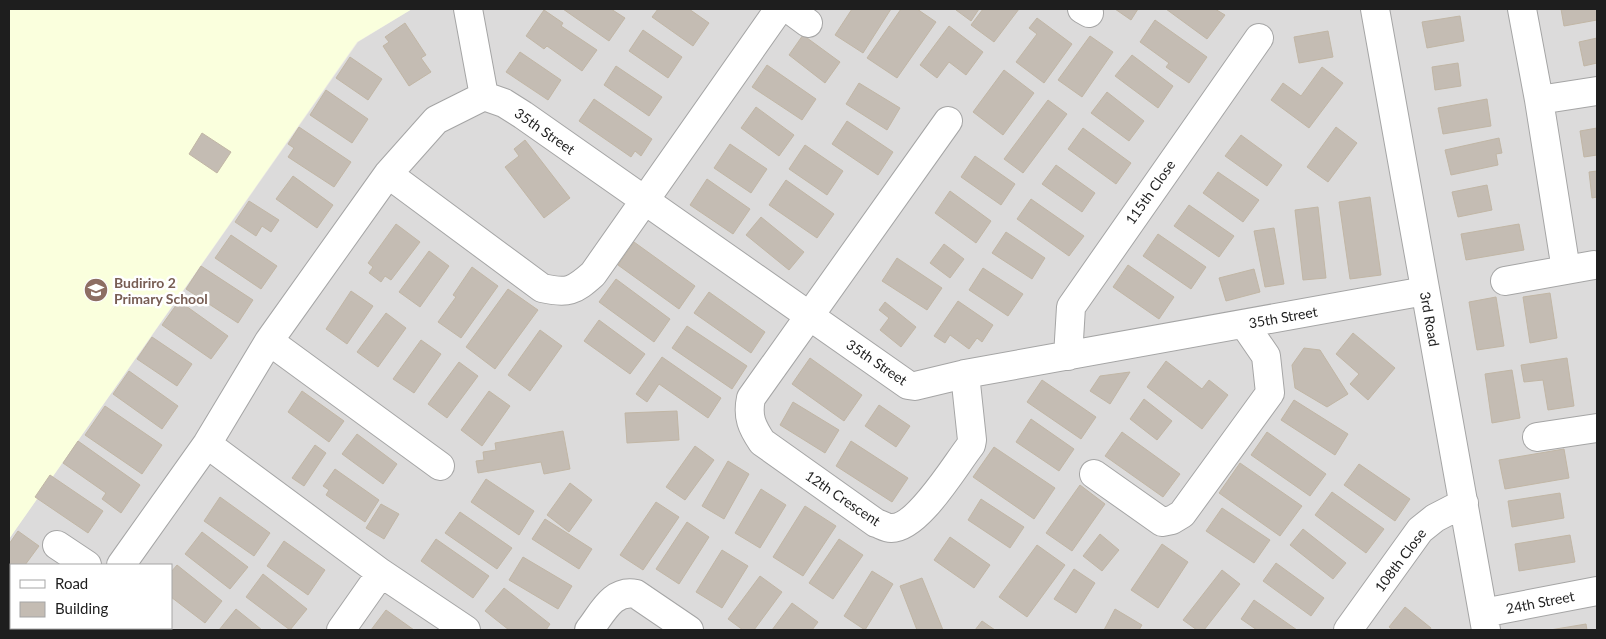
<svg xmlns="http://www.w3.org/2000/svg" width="1606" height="639" font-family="Lato,sans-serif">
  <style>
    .residential { fill: #dcdbdb; fill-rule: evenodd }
    .education { fill: #faffdd }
    .building { fill: #c4bcb3; stroke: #c1b6a5 }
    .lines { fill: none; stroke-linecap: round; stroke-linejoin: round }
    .minor-casing { stroke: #a5a5a5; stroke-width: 30 }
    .minor { stroke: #fff; stroke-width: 28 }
    .labels { text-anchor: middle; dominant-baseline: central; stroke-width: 5; stroke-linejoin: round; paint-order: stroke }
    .street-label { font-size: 14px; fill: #1e1e1e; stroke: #fff }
    .education-label { font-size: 14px; font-weight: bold; fill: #785e54; stroke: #fff; text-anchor: start }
  </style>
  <rect width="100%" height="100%" fill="#efede4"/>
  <!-- residential -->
  <path class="residential" d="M412 9H1597V630H9V539L358 42ZM11 565H171V628H11Z"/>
  <!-- education -->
  <path class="education" d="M9 9H412L357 42 9 539Z"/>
  <!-- building -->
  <path class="building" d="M563 9H611L625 18 609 41Z
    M658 9H689L709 23 693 46 652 17Z
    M852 9H891L863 53 835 35Z
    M901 9H917L936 22 897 78 867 58Z
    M957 9H979L971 21 956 10Z
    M983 9H1019L994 42 971 25Z
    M1115 9H1138L1131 20Z
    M1166 9H1215L1225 15 1207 39Z
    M1561 9H1597V20L1564 26Z
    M544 10 563 23 561 26 597 50 582 71 547 46 544 49 526 36Z
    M1460 16 1464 41 1427 48 1422 22Z
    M1037 18 1072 44 1044 83 1016 62 1037 34 1029 28Z
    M1155 20 1207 57 1189 83 1166 67 1169 63 1140 42Z
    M405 23 426 55 421 58 431 72 409 86 383 46 389 42 385 37Z
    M949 26 983 52 966 75 949 62 937 78 920 65Z
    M643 30 682 57 668 78 629 51Z
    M1328 31 1333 57 1299 63 1294 37Z
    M803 35 840 62 825 83 789 55Z
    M1090 36 1113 52 1082 97 1058 80Z
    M1597 38V63L1584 66 1579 42Z
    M520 52 561 80 548 100 506 72Z
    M1132 55 1173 86 1158 108 1115 76Z
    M350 57 382 79 368 100 336 78Z
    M1458 63 1461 86 1435 90 1432 67Z
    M767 65 816 99 802 120 752 87Z
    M616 66 662 97 649 116 604 85Z
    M1322 67 1343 83 1309 128 1271 100 1283 83 1301 96Z
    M1004 70 1034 93 1003 135 973 112Z
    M859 83 900 108 887 130 846 104Z
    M326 90 368 119 352 143 310 115Z
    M1107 92 1144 121 1129 141 1091 113Z
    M594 99 652 139 641 156 635 151 631 157 579 121Z
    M1487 99 1491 126 1443 134 1438 108Z
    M1048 100 1067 114 1023 173 1004 159Z
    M756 107 794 135 779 156 741 128Z
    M847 121 893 152 878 175 832 144Z
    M299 127 351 162 334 187 288 157 294 148 288 144Z
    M1336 127 1357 143 1328 182 1307 167Z
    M1083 128 1131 163 1116 184 1068 149Z
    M1597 128V155L1584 157 1580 131Z
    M202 133 231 152 217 173 189 154Z
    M1241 135 1282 165 1267 186 1225 156Z
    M1499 138 1502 153 1496 154 1498 165 1451 175 1445 150Z
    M525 140 570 198 544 218 505 167 519 156 514 149Z
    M730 144 767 169 751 193 714 168Z
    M805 145 843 171 827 195 789 169Z
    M975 156 1015 184 1001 205 961 177Z
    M1056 165 1095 193 1082 212 1042 184Z
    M1597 171V197L1592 198 1589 172Z
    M1218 172 1259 200 1243 222 1203 193Z
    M293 176 333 205 317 228 276 199Z
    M707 179 750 209 733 234 690 205Z
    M786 180 834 214 817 238 769 205Z
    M1487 185 1492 210 1458 217 1452 192Z
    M950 191 991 221 976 243 935 213Z
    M1370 197 1381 275 1350 279 1339 202Z
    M1031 199 1084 236 1069 256 1017 219Z
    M249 201 279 220 271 232 262 226 256 236 235 222Z
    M1189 205 1234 236 1219 257 1174 226Z
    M1318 207 1326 278 1303 280 1295 210Z
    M761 217 804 252 789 270 746 235Z
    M396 224 420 242 391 280 385 276 381 282 369 273 373 267 368 263Z
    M1519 224 1524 250 1466 260 1461 234Z
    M1274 228 1284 284 1265 287 1254 231Z
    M1006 232 1045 258 1032 279 992 253Z
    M1158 234 1206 267 1191 289 1143 256Z
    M231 235 277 266 261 289 215 258Z
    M634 242 695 286 679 309 618 265Z
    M944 244 964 259 950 278 930 263Z
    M429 251 449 266 420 307 399 292Z
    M897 258 942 288 927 310 882 281Z
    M1128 265 1174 297 1159 319 1113 287Z
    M201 266 253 300 238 323 186 289Z
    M472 267 498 286 461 338 438 322 456 297 453 295Z
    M983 268 1023 294 1008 316 969 290Z
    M1254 269 1260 292 1226 301 1219 278Z
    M616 279 670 319 654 342 599 302Z
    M508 289 538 310 495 369 466 347Z
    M351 291 373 306 347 344 326 329Z
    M709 292 765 332 751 353 694 313Z
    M1550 293 1557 338 1530 343 1523 297Z
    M1496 297 1504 346 1477 350 1469 302Z
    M179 301 228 336 211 359 162 325Z
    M958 301 993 325 982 342 977 338 969 349 950 335 945 343 934 336Z
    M885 302 916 327 901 347 880 330 889 318 879 310Z
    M386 313 406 328 378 367 357 352Z
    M599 320 645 354 630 374 584 341Z
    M687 326 747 366 732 389 672 348Z
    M540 330 562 346 530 391 508 375Z
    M1353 333 1395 368 1368 400 1350 384 1359 374 1336 354Z
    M152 337 192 364 177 386 137 359Z
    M421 340 441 354 414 393 393 379Z
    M1304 348 1320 350 1348 394 1327 407 1295 388 1292 365Z
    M662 357 721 398 708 418 659 384 647 402 636 394Z
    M810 358 862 395 844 421 792 384Z
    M1567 358 1574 406 1548 410 1543 380 1524 382 1521 365Z
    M1166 361 1202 389 1209 380 1228 395 1202 429 1147 387Z
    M459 362 478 376 447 418 428 404Z
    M1512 370 1520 418 1492 423 1485 374Z
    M129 371 178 406 162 429 113 394Z
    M1130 372 1110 404 1090 391 1100 376Z
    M1042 380 1096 417 1081 439 1027 402Z
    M302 391 344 421 329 442 288 412Z
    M489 391 510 406 482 446 461 430Z
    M1144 399 1172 421 1157 440 1130 419Z
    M1294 400 1348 434 1335 455 1281 420Z
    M793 402 839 430 825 453 780 425Z
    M879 405 910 426 896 447 865 426Z
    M105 406 162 445 142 474 85 435Z
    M677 411 679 440 627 443 625 413Z
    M1031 419 1074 449 1059 471 1016 442Z
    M563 431 570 469 544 474 541 462 478 473 476 461 484 460 483 452 496 450 495 443Z
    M1122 432 1180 474 1163 497 1105 456Z
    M1267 432 1326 474 1310 496 1251 455Z
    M357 434 397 464 383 484 342 454Z
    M78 441 140 485 121 513 102 499 106 493 63 463Z
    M851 441 908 478 892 502 836 466Z
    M315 445 326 453 304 486 292 478Z
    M695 446 714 460 685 500 666 487Z
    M994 447 1055 488 1034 519 973 477Z
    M1564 449 1569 478 1505 489 1499 460Z
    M728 461 749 474 724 519 702 506Z
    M1240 463 1302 506 1280 536 1219 493Z
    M1359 464 1410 499 1395 521 1344 485Z
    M335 469 379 500 365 522 326 495 329 490 323 486Z
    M50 475 103 511 88 533 35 497Z
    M486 479 534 511 519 535 471 502Z
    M570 483 592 500 569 532 547 515Z
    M1080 485 1105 504 1072 551 1046 533Z
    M761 489 786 505 760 548 735 533Z
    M1332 492 1384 529 1366 553 1315 515Z
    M1560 493 1564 518 1512 527 1508 501Z
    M220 497 270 533 254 556 204 521Z
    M981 499 1024 527 1010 548 968 520Z
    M656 502 679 517 643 570 620 555Z
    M381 504 399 514 384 539 366 528Z
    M805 506 836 526 803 576 773 557Z
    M1222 508 1270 540 1254 563 1206 531Z
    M460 512 512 548 497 569 445 533Z
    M545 519 592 549 579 569 532 539Z
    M687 522 709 537 679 584 656 569Z
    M1303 529 1346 563 1333 579 1290 545Z
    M18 531 39 546 25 565H11V585L9 589V544Z
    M202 532 248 567 230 589 185 554Z
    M1100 534 1119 550 1102 571 1083 556Z
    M1570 535 1575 562 1519 571 1515 544Z
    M950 537 990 565 974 588 934 560Z
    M436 539 489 576 473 598 421 561Z
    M839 539 863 555 833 599 809 583Z
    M284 541 325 570 308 595 267 566Z
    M1162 544 1188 562 1158 608 1131 590Z
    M1037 545 1065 565 1027 617 999 597Z
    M722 550 748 566 722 608 696 592Z
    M523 557 572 586 558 609 509 580Z
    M1276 563 1324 598 1311 616 1263 581Z
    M177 565 222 601 205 623 171 597V572Z
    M1074 569 1095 583 1076 613 1054 599Z
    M1222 570 1240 584 1204 630H1197L1183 620Z
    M872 571 893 584 865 630 844 616Z
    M263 574 307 609 290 630 246 597Z
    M760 576 782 592 754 630H743L728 619Z
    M922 578 943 630H917L900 586Z
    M504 588 550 624 546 630H509L485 611Z
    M1254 600 1297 630H1257L1241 619Z
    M792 603 818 622 812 630H772Z
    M1405 607 1431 628 1430 630H1393L1389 627Z
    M236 609 262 630H219Z
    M1115 609 1142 625 1139 630H1104Z
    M386 610 414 630H371Z
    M982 621 995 630H975Z
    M1586 624 1587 630H1550Z
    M94 628H141L139 630H92Z"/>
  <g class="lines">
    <!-- minor casing -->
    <g class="minor-casing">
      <path id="minor" d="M468 9 484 96
        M789 9 808 23
        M1082 9 1089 13
        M1375 9 1486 630
        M1522 9 1539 100 1566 270
        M484 96 504 103 523 115 908 385 915 386 965 374 1425 291
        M1539 100 1597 91
        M948 121 751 398C747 417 752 427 762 442L876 523C880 524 886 528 891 528 918 529 955 465 971 445L972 440 965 374
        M388 174 542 288C568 294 574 291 593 274L779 9
        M1505 281 1594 265
        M269 341 440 466
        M1068 356 1071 307 1259 38
        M1537 437 1597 428
        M207 444 381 573 466 630
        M1094 474 1162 522 1172 520 1182 514 1270 393 1266 356 1244 324
        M57 545 87 565
        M121 565 207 444 269 341 388 174 436 120 484 96
        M1483 613 1597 591
        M341 630 381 573
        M589 630C602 614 612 589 636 594L689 630
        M1348 630 1420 530 1435 518 1464 503"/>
    </g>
    <!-- minor -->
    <use href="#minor" class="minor"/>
  </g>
  <!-- icons -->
  <defs>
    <g id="school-disc" transform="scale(1.25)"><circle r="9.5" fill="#8d6e63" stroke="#fff"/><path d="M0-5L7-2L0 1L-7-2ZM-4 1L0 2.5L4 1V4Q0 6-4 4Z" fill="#fff"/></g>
  </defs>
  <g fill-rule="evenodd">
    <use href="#school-disc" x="96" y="290"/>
  </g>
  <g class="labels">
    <!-- street labels -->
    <g class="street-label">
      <text transform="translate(545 131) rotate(35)">35th Street</text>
      <text transform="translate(1150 192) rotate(-55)">115th Close</text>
      <text transform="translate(1283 317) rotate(-10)">35th Street</text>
      <text transform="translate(1430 319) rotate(80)">3rd Road</text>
      <text transform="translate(877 362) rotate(34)">35th Street</text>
      <text transform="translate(843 498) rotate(34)">12th Crescent</text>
      <text transform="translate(1400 560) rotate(-53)">108th Close</text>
      <text transform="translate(1540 602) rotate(-11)">24th Street</text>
    </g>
    <!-- education labels -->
    <g class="education-label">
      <text x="114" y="282">Budiriro 2<tspan x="114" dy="16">Primary School</tspan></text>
    </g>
  </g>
  <!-- border -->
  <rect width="1606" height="639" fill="none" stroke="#1e1e1e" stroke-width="20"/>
  <!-- legend -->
  <rect x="10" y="564" width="162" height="65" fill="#ffffff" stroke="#a5a5a5"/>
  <rect x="20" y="580" width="25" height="8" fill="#ffffff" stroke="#a5a5a5"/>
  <text x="55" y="589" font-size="15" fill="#1e1e1e">Road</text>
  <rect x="20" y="602" width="25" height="15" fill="#c4bcb3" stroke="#a5a5a5"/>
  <text x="55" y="614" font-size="15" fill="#1e1e1e">Building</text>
</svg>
